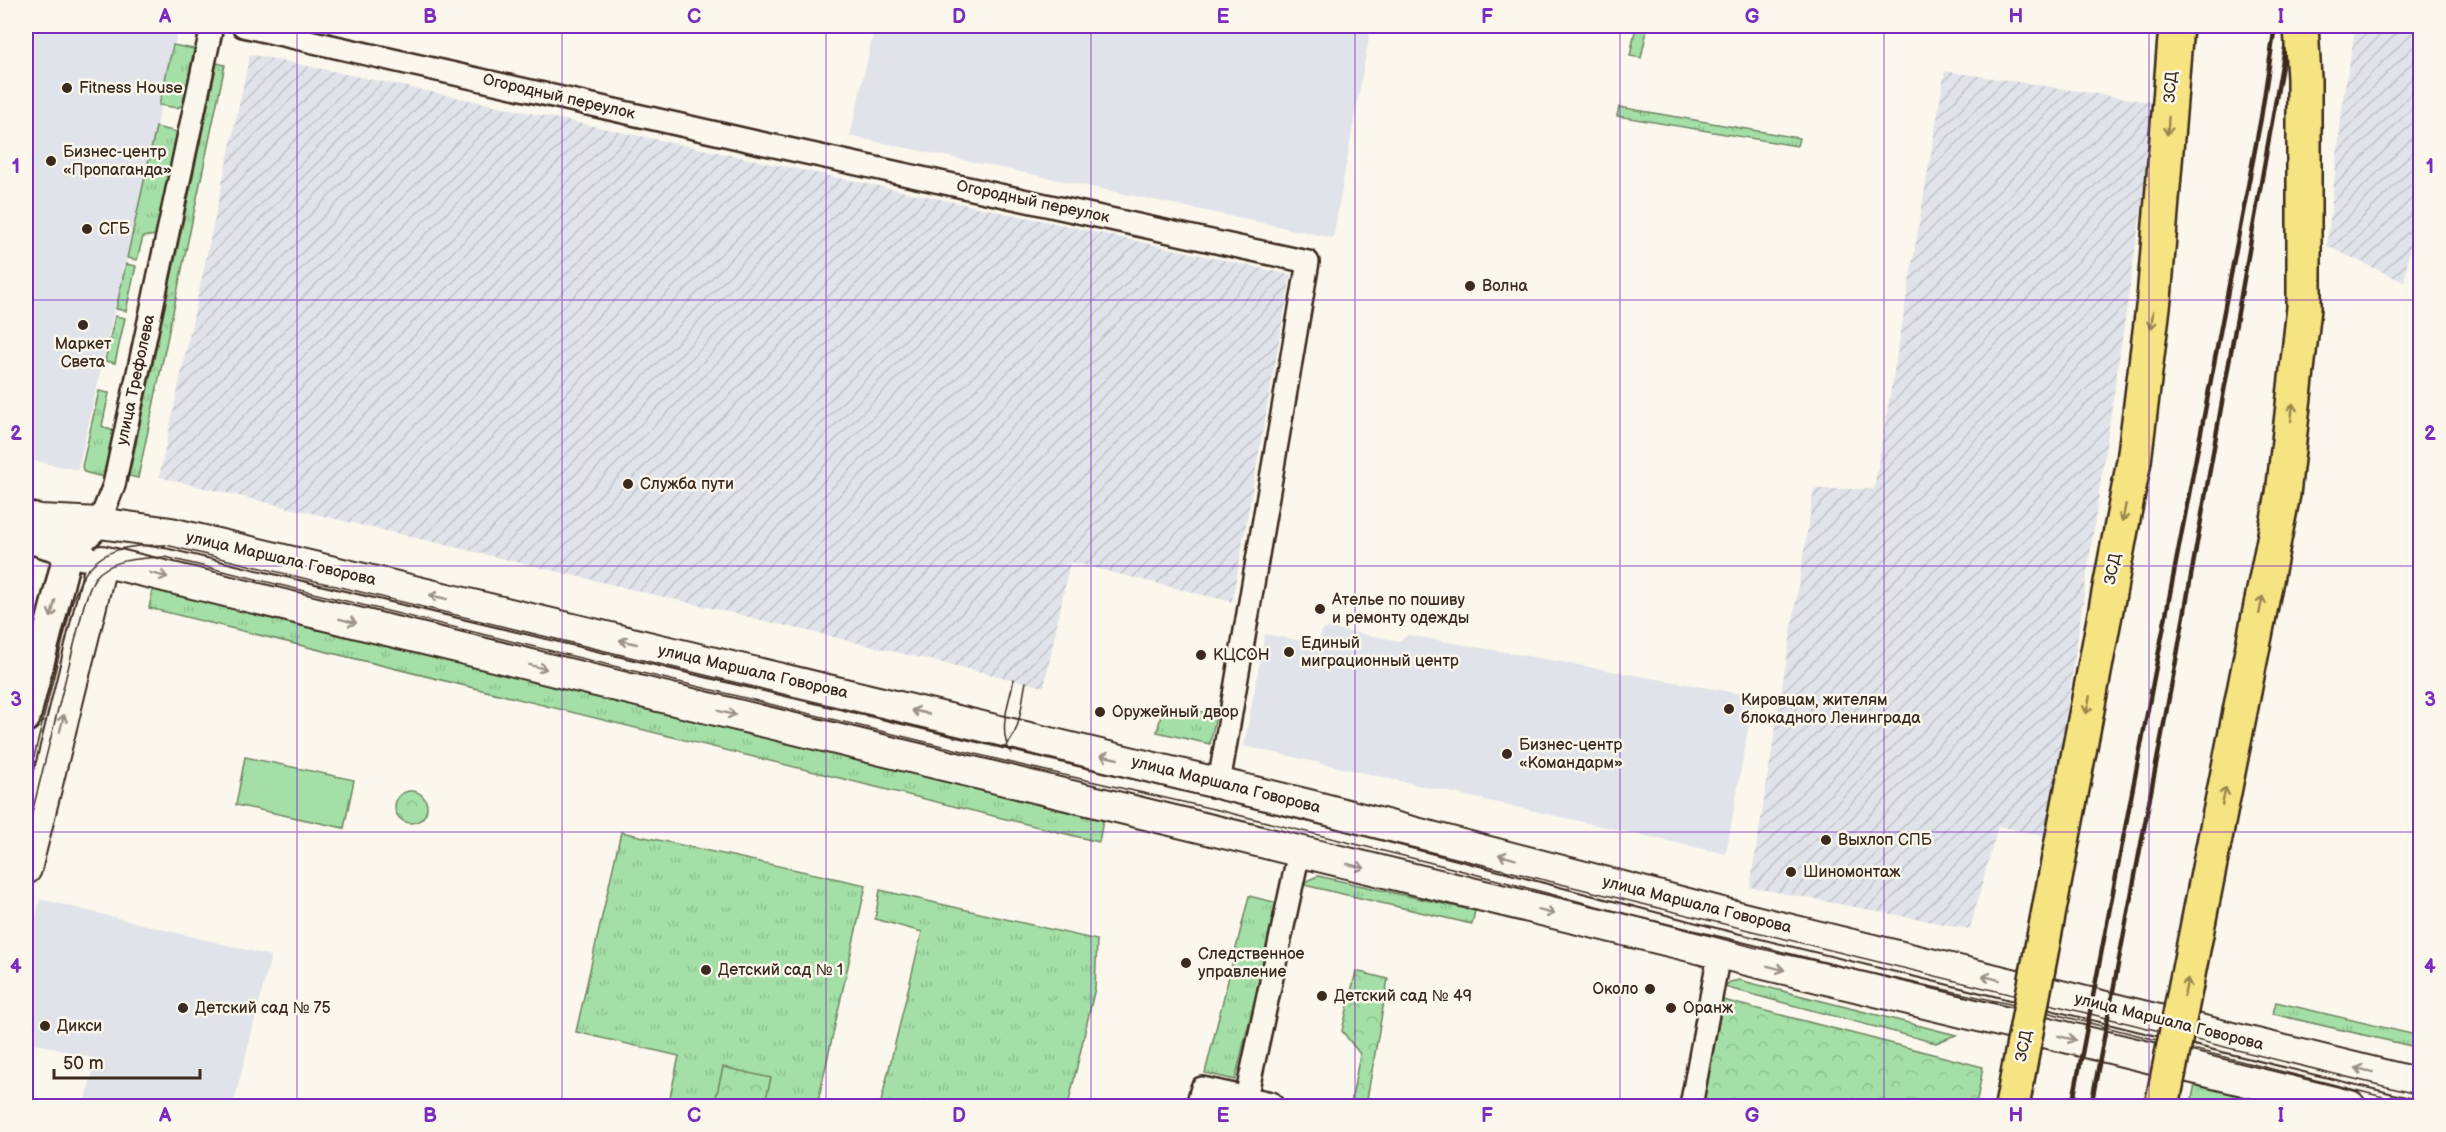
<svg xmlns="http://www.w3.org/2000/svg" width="2446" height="1132" font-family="'Balsamiq Sans',sans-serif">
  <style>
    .built { fill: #e0e3e9 }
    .industrial { fill: url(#industrial-furrows) }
    .grass { fill: url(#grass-tufts); stroke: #6f8462; stroke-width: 1.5 }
    .park { fill: url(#park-crowns); stroke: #6f8462; stroke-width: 1.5 }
    .pitch { fill: #a3dfa6; stroke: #6f8462; stroke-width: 1.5 }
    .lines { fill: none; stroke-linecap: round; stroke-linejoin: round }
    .minor-casing { stroke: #3b2a1e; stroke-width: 26 }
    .tertiary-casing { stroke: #3b2a1e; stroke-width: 32 }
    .secondary-casing { stroke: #3b2a1e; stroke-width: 34 }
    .minor { stroke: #fbf7ec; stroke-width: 21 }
    .tertiary { stroke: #fbf7ec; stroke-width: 27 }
    .secondary { stroke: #fbf7ec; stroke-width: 30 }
    .tram { stroke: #3b2a1e; stroke-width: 1.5 }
    .rail { stroke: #3b2a1e; stroke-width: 4.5 }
    .motorway-bridge-casing { stroke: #3b2a1e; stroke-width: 38; stroke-linecap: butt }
    .motorway-bridge { stroke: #f6e381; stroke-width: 33 }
    .oneway { stroke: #988650 }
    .oneway2 { stroke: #9b9085 }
    .grid { fill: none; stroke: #7b2cbf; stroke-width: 1.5; stroke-opacity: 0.55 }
    .poi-dot { fill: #3b2a1e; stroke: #fbf7ec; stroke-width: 2 }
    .labels { text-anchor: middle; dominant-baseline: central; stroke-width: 5; stroke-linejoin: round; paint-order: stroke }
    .street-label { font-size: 16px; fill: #3b2a1e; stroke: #fbf7ec }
    .poi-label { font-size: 16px; fill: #3b2a1e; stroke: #fbf7ec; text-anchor: start }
    .neatline { fill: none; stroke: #7b2cbf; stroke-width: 2 }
    .grid-label { font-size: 20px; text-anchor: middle; font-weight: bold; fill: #7b2cbf }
  </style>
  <defs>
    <pattern id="industrial-furrows" width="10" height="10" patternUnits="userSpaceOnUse" patternTransform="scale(1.5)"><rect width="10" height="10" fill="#e0e3e9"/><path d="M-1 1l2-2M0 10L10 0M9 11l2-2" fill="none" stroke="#c1c3c7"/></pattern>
    <pattern id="grass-tufts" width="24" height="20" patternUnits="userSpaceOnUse" patternTransform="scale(1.5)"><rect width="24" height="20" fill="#a3dfa6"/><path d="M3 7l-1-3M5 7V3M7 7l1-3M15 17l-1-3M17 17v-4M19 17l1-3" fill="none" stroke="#8dc08e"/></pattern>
    <pattern id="park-crowns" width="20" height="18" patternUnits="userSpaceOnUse" patternTransform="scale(1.5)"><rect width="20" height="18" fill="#a3dfa6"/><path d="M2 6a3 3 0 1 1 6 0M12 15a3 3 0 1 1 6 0" fill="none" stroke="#8dc08e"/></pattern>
  </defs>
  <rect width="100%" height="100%" fill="#fbf7ec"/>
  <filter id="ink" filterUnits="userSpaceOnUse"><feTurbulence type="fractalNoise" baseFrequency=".0167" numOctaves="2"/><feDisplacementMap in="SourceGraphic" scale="12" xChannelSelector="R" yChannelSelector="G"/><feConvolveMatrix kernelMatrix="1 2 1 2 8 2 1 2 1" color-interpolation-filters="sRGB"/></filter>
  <g filter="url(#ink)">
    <!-- built -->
    <path class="built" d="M26 26H179L78 470 26 459Z
      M875 26H1371L1333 238 850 136Z
      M1329 628 1400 641 1408 635 1754 696 1726 854 1244 746 1265 634 1318 644 1322 630Z
      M40 899 271 956 233 1106H84L96 1059 26 1041V957Z"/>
    <!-- industrial -->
    <path class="industrial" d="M2356 26H2420V189L2404 282 2327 246 2344 92Z
      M250 54 1054 223 1291 275 1232 602 1070 562 1044 687 159 477Z
      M1945 71 2157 103 2048 837 1998 826 1970 929 1750 887 1814 489H1874Z"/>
    <!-- grass -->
    <path class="grass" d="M1636 26H1648L1641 58 1630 56Z
      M173 45 194 49 183 105 177 108 159 105Z
      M217 63 225 65 138 478 129 476Z
      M1619 107 1799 138 1797 146 1617 116Z
      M156 127 177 132 156 235 143 237 137 260 127 258Z
      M126 264 136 266 126 311 116 309Z
      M115 316 125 318 115 363 105 361Z
      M99 391 109 393 102 426 113 431 103 477 84 472 82 467Z
      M153 589 1103 820 1099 842 149 608Z
      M1164 703 1216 715 1210 744 1157 732Z
      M621 832 866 885 817 1106H668L679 1056 576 1032Z
      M1318 876 1475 911 1472 924 1304 885 1308 880Z
      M880 890 1097 940 1095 988 1068 1106H880L922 932 875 919Z
      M1249 896 1278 903 1235 1080 1205 1073Z
      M1739 980 1956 1035 1936 1043 1724 987 1730 982Z
      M2276 1002 2420 1036V1048L2273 1014Z
      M2195 1084 2288 1106H2204L2191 1103Z"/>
    <!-- park -->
    <path class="park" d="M395 807a16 16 0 1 1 32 0a16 16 0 1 1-32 0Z
      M1356 971 1388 979 1366 1105 1351 1103 1360 1054 1342 1031Z
      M1723 1000 1983 1067 1976 1106H1703Z
      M723 1067 771 1078 764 1106H714Z"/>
    <!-- pitch -->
    <path class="pitch" d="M245 757 354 780 344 828 236 805Z"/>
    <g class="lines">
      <!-- minor casing -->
      <g class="minor-casing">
        <path id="minor" d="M243 26 756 142 1308 262 1219 783
          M99 523 114 485 212 26
          M1246 1098 1299 852
          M1197 1106 1202 1088 1271 1103 1270 1106
          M1691 1106 1719 954"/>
      </g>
      <!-- tertiary casing -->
      <g class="tertiary-casing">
        <path id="tertiary" d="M26 538 83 556
          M26 718 68 552 99 523"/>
      </g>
      <!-- secondary casing -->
      <g class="secondary-casing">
        <path id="secondary" d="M26 517 40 520 99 523 171 533 1309 805 1726 914 2420 1084
          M26 869 102 561 2350 1106"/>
      </g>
      <!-- minor -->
      <use href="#minor" class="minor"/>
      <!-- tertiary -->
      <use href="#tertiary" class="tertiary"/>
      <!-- secondary -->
      <use href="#secondary" class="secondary"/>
      <!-- tram -->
      <path class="tram" d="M1003 749C1021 734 1021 704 1026 682
        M1011 753C997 731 1009 703 1014 679
        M26 789 72 603C75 595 78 585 83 577 102 546 133 545 166 545L1040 756 2420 1095
        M26 837 84 605C87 597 90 585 95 578 111 558 142 558 165 557L1033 768 1218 810 1440 865 1753 947 2050 1013 2419 1106"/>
      <!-- rail -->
      <path class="rail" d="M2072 1106 2261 118 2275 26
        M2091 1106 2175 666 2289 26"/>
      <!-- motorway-bridge casing -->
      <g class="motorway-bridge-casing">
        <path id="motorway-bridge" d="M2012 1106 2134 461 2154 299 2176 26
          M2162 1106 2283 494 2304 308V79L2301 26"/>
      </g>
      <!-- motorway-bridge -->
      <use href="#motorway-bridge" class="motorway-bridge"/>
    </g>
    <!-- one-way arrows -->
    <defs><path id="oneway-shaft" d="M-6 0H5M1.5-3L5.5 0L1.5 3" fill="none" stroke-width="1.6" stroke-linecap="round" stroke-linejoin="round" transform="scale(1.5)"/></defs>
    <g class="oneway">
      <use href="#oneway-shaft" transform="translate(2168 126) rotate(94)"/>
      <use href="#oneway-shaft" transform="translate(2152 320) rotate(97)"/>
      <use href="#oneway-shaft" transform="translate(2292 412) rotate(-84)"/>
      <use href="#oneway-shaft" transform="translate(2124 513) rotate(101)"/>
      <use href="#oneway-shaft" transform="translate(2261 605) rotate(-79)"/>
      <use href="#oneway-shaft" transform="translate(2088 705) rotate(101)"/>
      <use href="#oneway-shaft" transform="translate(2224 796) rotate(-79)"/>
      <use href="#oneway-shaft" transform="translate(2186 987) rotate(-79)"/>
    </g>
    <g class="oneway2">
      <use href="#oneway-shaft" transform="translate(159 575) rotate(14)"/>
      <use href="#oneway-shaft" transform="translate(438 597) rotate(-167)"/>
      <use href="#oneway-shaft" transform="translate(53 609) rotate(104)"/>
      <use href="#oneway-shaft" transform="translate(348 621) rotate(14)"/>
      <use href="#oneway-shaft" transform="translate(628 642) rotate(-167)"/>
      <use href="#oneway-shaft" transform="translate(538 667) rotate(14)"/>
      <use href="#oneway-shaft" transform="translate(920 712) rotate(-167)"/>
      <use href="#oneway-shaft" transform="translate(727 713) rotate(14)"/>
      <use href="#oneway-shaft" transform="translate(62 723) rotate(-76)"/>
      <use href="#oneway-shaft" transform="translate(1109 757) rotate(-167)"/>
      <use href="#oneway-shaft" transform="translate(1507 857) rotate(-165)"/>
      <use href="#oneway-shaft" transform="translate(1356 866) rotate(14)"/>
      <use href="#oneway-shaft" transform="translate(1546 912) rotate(14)"/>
      <use href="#oneway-shaft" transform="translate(1776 968) rotate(14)"/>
      <use href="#oneway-shaft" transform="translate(1991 978) rotate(-166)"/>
      <use href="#oneway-shaft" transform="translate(2067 1038) rotate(14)"/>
      <use href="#oneway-shaft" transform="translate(2364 1070) rotate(-166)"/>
    </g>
  </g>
  <!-- grid -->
  <path class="grid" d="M297 26V1106M562 26V1106M826 26V1106M1091 26V1106M1355 26V1106M1620 26V1106M1884 26V1106M2149 26V1106M26 300H2420M26 566H2420M26 832H2420"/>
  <!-- markers -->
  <g class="poi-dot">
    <circle cx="67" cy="88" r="6"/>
    <circle cx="51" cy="161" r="6"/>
    <circle cx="87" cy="229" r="6"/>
    <circle cx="1470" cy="286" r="6"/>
    <circle cx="83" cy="325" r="6"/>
    <circle cx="628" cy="484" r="6"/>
    <circle cx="1320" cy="609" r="6"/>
    <circle cx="1289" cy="652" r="6"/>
    <circle cx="1201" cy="655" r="6"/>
    <circle cx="1729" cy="709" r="6"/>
    <circle cx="1100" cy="712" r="6"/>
    <circle cx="1507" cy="754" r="6"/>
    <circle cx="1826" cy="840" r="6"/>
    <circle cx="1791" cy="872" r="6"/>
    <circle cx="1186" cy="963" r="6"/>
    <circle cx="706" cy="970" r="6"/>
    <circle cx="1650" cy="989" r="6"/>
    <circle cx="1322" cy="996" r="6"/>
    <circle cx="183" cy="1008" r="6"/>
    <circle cx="1671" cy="1008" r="6"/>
    <circle cx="45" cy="1026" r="6"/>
  </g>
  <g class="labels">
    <!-- street labels -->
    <g class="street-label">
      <text transform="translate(2171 87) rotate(-86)">ЗСД</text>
      <text transform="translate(559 97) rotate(13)">Огородный переулок</text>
      <text transform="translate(1033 202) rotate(12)">Огородный переулок</text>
      <text transform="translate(136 380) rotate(-78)">улица Трефолева</text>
      <text transform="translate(281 559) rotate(13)">улица Маршала Говорова</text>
      <text transform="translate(2113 569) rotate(-79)">ЗСД</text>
      <text transform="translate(753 672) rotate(13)">улица Маршала Говорова</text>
      <text transform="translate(1226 785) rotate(14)">улица Маршала Говорова</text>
      <text transform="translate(1697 905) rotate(14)">улица Маршала Говорова</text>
      <text transform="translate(2169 1022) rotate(14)">улица Маршала Говорова</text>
      <text transform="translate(2024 1046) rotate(-79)">ЗСД</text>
    </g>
    <!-- poi labels -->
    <g class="poi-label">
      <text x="79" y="88">Fitness House</text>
      <text x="63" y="152">Бизнес-центр<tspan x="63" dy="18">«Пропаганда»</tspan></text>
      <text x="99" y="229">СГБ</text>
      <text x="1482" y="286">Волна</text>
      <text x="83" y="344" text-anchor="middle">Маркет<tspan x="83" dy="18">Света</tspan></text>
      <text x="640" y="484">Служба пути</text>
      <text x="1332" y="600">Ателье по пошиву<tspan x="1332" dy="18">и ремонту одежды</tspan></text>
      <text x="1301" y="643">Единый<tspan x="1301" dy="18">миграционный центр</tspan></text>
      <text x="1213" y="655">КЦСОН</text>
      <text x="1741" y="700">Кировцам, жителям<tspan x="1741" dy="18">блокадного Ленинграда</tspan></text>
      <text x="1112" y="712">Оружейный двор</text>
      <text x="1519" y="745">Бизнес-центр<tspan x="1519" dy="18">«Командарм»</tspan></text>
      <text x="1838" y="840">Выхлоп СПБ</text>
      <text x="1803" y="872">Шиномонтаж</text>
      <text x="1198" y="954">Следственное<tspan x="1198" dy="18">управление</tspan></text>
      <text x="718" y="970">Детский сад № 1</text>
      <text x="1638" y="989" text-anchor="end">Около</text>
      <text x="1334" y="996">Детский сад № 49</text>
      <text x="195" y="1008">Детский сад № 75</text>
      <text x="1683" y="1008">Оранж</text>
      <text x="57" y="1026">Дикси</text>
    </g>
  </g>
  <!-- margin -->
  <rect width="2446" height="1132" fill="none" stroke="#fbf7ec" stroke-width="66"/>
  <!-- scale -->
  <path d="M54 1069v9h146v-9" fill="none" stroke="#3b2a1e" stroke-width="3"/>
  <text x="63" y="1069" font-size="18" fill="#3b2a1e" stroke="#fbf7ec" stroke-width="4.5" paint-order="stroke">50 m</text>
  <rect x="33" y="33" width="2380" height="1066" class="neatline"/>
  <g class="grid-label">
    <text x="165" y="23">A</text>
    <text x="430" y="23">B</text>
    <text x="694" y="23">C</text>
    <text x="959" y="23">D</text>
    <text x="1223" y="23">E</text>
    <text x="1487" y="23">F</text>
    <text x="1752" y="23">G</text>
    <text x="2016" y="23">H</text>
    <text x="2281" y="23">I</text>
    <text x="16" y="173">1</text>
    <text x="2430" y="173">1</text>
    <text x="16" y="440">2</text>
    <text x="2430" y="440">2</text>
    <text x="16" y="706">3</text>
    <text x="2430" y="706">3</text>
    <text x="16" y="973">4</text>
    <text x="2430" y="973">4</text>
    <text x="165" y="1122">A</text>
    <text x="430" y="1122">B</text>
    <text x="694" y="1122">C</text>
    <text x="959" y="1122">D</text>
    <text x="1223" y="1122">E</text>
    <text x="1487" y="1122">F</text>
    <text x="1752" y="1122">G</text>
    <text x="2016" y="1122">H</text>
    <text x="2281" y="1122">I</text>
  </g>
</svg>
